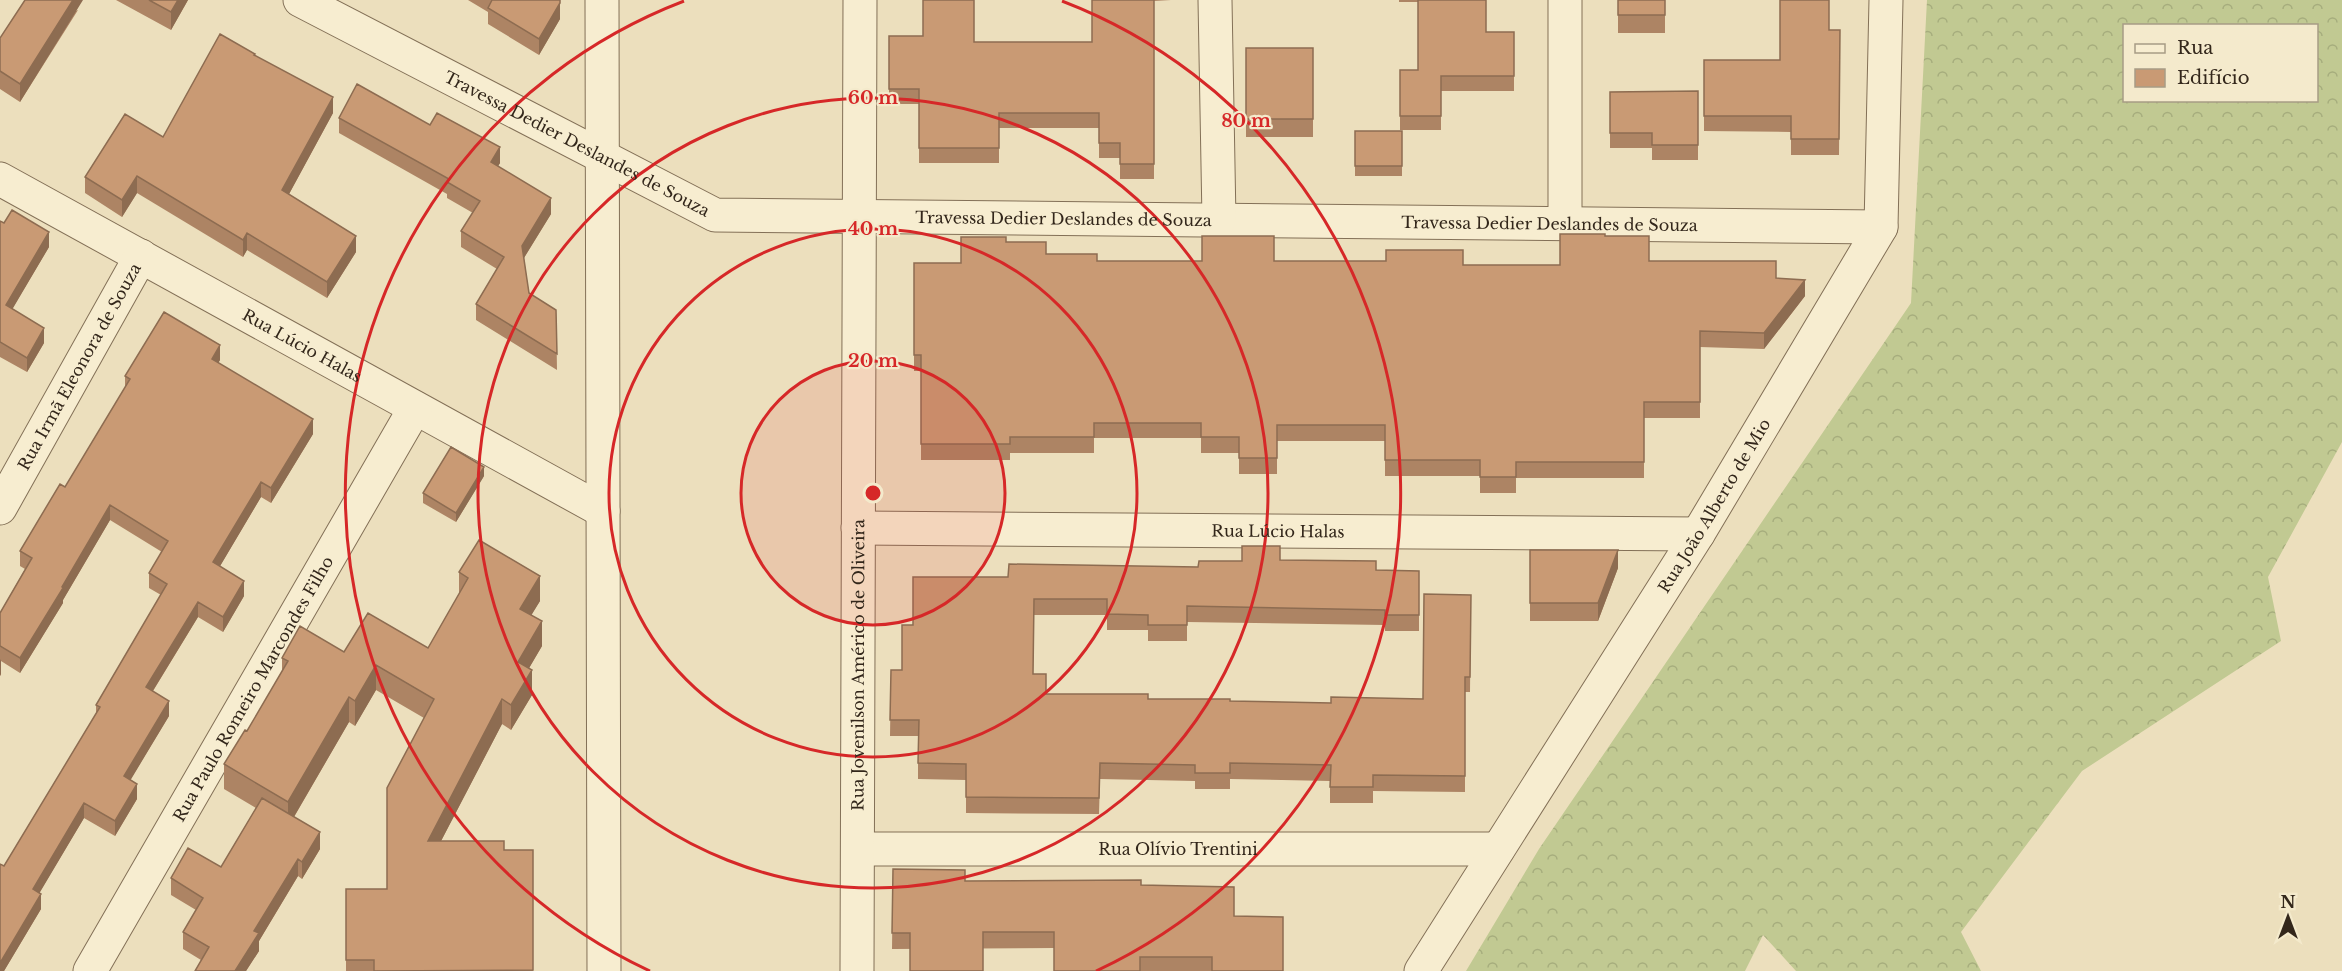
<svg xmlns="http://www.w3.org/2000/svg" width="2342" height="971" font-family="'Libre Baskerville',serif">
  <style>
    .forest { fill: url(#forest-crowns); fill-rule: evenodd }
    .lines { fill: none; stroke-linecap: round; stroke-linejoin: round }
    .minor-casing { stroke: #837057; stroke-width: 35 }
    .minor { stroke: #f7edd0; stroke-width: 33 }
    .wall { fill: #ad8464 }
    .shaded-wall { fill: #8d6c51 }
    .building { fill: #c99a74; stroke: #8d6c51; stroke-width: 1.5 }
    .ring { fill: none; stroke: #d62828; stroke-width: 3 }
    .labels { text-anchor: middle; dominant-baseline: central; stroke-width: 4.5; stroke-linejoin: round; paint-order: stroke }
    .street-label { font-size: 16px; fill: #33271b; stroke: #f4eacc }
    .centre { fill: #d62828; stroke: #f4eacc; stroke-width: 3 }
    .ring-label { font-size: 18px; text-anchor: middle; font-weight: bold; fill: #d62828; stroke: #f4eacc; stroke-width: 4.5; stroke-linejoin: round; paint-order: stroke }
  </style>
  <defs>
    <pattern id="forest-crowns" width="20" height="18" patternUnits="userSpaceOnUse" patternTransform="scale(1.5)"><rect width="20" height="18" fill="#c1c992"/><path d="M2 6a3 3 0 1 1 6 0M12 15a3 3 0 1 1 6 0" fill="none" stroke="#a6ad7d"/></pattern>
  </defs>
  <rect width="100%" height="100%" fill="#ecdfbd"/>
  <!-- forest -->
  <path class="forest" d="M1927 0H2342V442L2268 577 2281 641 2082 771 1961 932 1981 971H1796L1763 935 1745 971H1466L1539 849 1911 303ZM2124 26H2316V100H2124Z"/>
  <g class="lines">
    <!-- minor casing -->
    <g class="minor-casing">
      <g id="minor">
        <path id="s1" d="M300 0 715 215 1881 227"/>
        <path d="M602 0 604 971"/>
        <path d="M1215 0 1219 220"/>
        <path id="s2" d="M0 179 603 511"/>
        <path d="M1565 222V0"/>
        <path id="s3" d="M0 508 141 256"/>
        <path id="s4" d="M858 528 1698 534"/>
        <path id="s5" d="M858 849H1498"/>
        <path id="s6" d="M90 971 415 408"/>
        <path id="s7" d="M857 971 860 0"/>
        <path id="s8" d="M1421 971 1698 534 1881 227 1886 0"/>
      </g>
    </g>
    <!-- minor -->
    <use href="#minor" class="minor"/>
  </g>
  <!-- wall -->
  <path class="wall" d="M116 0H188L171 30Z
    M468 0H560V19L539 55 488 24V12Z
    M1092 0H1171L1154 1V179H1120V158H1099V128H999V163H919V104H889V36H923L974 42H1092Z
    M1399 0H1486V32H1514V91H1441V130H1400V70H1418V2H1399Z
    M1618 0H1665V33H1618Z
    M78 10 20 102 0 89V38Z
    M1829 30H1840L1839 155H1791V132L1704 131V60H1780Z
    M1246 48H1313V137H1246Z
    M255 56 333 113 289 194 356 252 327 298 247 250 243 257 137 193 122 217 85 193V177L163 137Z
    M1698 91V160H1652V148H1610V92Z
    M339 118 500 163 498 166 551 214 524 258 529 293 556 310 557 370 476 320V304L497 269 461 247V231L473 213 447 198V194L339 133Z
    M1355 131H1402V176H1355Z
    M0 221 49 247 12 309 44 343 27 372 0 357Z
    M1605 236 1649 261 1776 278 1805 296 1764 349 1700 347V418H1644V478H1516V493H1480V476H1385V441H1277V474H1239V453H1201V438H1094V453H1010V460H921V371H914V263H961L1006 242 1046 254 1097 261H1274L1463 265H1560Z
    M220 360 218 363 313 434 271 503 261 497 220 566 244 596 223 632 198 617 153 691 169 716 130 780 137 799 115 836 84 818 39 893 41 909 4 971H0L4 866 96 714V705L161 595 149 588V573L162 552 110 520 63 600V603L20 673 1 661V674L0 676V613L25 569 20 566V551L65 487 125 388V376Z
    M484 476 456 522 423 503V493Z
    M1530 550 1618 568 1598 621H1530Z
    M1280 560 1376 570 1419 571V631H1385V625L1187 622V641H1148V630H1107V615H1034L1033 674 1046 694 1148 699 1331 703 1423 699 1471 595 1470 692H1465V792L1373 791V803H1330V781L1230 779V789H1195V781L1100 779 1099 814 966 813V780L918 779V736H890L891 670H902L913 625 1008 577 1198 567 1242 561Z
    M459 572 540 601 531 615 542 646 529 668 532 695 511 730 502 724 441 841 504 850H533V971H346V889H387L424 718 376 690 355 726 349 722 294 817 320 849 302 879 298 876 259 941V951L246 971H195L201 960 183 949V932L196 910 171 895V878L221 867 256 808 224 789V764L247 731 282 672V658L344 652 428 648 459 594Z
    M893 869 965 881 1141 885 1234 916 1283 971H1054V948L892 949Z"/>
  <!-- shaded-wall -->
  <path class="shaded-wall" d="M73 0H83L20 102V84Z
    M178 0H188L171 30V12Z
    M560 3V19L539 55V39Z
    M333 97V113L282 207V190Z
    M500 147V163L491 178V162Z
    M137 176V193L122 217V200Z
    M551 198V214L522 261V246Z
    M49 232V247L6 320V305Z
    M247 233V250L243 257V240Z
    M356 236V252L327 298V282Z
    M1805 280V296L1764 349V333Z
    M44 328V343L27 372V358Z
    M220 345V360L212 374V359Z
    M313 419V434L271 503V488Z
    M484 467V476L456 522V513Z
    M261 482V497L213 578V562Z
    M110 505V520L63 600V603L20 673V658Z
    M1618 550V568L1598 621V603Z
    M540 576V601L520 634V609Z
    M244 581V596L223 632V617Z
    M198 602V617L146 702V687Z
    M542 621V646L518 687V662Z
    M1 659V674L0 676V661Z
    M376 665V690L355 726V701Z
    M532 670V695L511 730V705Z
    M349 697V722L288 827V802Z
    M502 699V724L428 866V841Z
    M169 701V716L124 791V776Z
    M137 784V799L115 836V821Z
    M84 803V818L33 904V889Z
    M320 832V849L302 879V862Z
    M298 859V876L259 941V951L246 971H235L254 931Z
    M41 894V909L4 971H0V963Z"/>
  <!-- building -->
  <path class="building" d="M25 0H73L20 84 0 71V38Z
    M149 0H178L171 12Z
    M492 0H560V3L539 39 488 8Z
    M923 0H974V42H1092V0H1154V164H1120V143H1099V113H999V148H919V89H889V36H923Z
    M1418 0H1486V32H1514V76H1441V116H1400V70H1418Z
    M1618 0H1665V15H1618Z
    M1780 0H1829V30H1840L1839 139H1791V116H1704V60H1780Z
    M220 34 255 54 254 55 333 97 282 190 356 236 327 282 247 233 243 240 137 176 122 200 85 177 125 114 163 137Z
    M1246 48H1313V119H1246Z
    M357 84 430 125 437 113 500 147 491 162 551 198 522 246 529 293 556 310 557 354 476 304 504 257 461 231 480 201 447 182 449 179 339 118Z
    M1698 91V145H1652V133H1610V92Z
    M1355 131H1402V166H1355Z
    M12 210 49 232 6 305 44 328 27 358 0 342V221L4 223Z
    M1560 234H1605V236H1649V261H1776V278L1805 280 1764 333 1700 331V402H1644V462H1516V477H1480V460H1385V425H1277V458H1239V437H1201V423H1094V437H1010V444H921V355H914V263H961V237H1006V242H1046V254H1097V261H1202V236H1274V261H1386V250H1463V265H1560Z
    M164 312 220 345 212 359 313 419 271 488 261 482 213 562 244 581 223 617 198 602 146 687 169 701 124 776 137 784 115 821 84 803 33 889 41 894 0 963V864L4 866 100 707 96 705 167 584 149 573 168 541 110 505 62 587 63 588 20 658 0 646V613L32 558 20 551 60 484 65 487 130 379 125 376Z
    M451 447 484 467 456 513 423 493Z
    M479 540 540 576 520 609 542 621 518 662 532 670 511 705 502 699 428 841H504V850H533V970L374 971V960H346V889H387V788L434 699 376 665 355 701 349 697 288 802 224 764 245 730 247 731 288 661 282 658 300 626 344 652 368 613 428 648 468 578 459 572Z
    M1242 546H1280V560L1376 561V570L1419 571V615H1385V610L1187 606V625H1148V615L1107 614V599H1034L1033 674H1046V694H1148V699H1230V701L1331 703V697L1423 699 1424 594 1471 595 1470 677H1465V776L1373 775V787H1330L1331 765 1230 763V773H1195V765L1100 763 1099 798 966 797V764L918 763 919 720H890L891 670H902V625H913V577H1008L1009 564 1198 567 1199 561H1242Z
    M1530 550H1618L1598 603H1530Z
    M262 798 320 832 302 862 298 859 254 931 259 933 235 971H195L209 947 183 932 203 898 171 878 188 848 221 867Z
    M893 869 965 870V881L1141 880V885L1234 887V916L1283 917V971H1212V957H1140V971H1054V932H983V971H910V933H892Z"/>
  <!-- distance rings -->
  <circle cx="873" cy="493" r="132" fill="#d62828" fill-opacity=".12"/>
  <g class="ring">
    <circle cx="873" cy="493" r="132"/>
    <circle cx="873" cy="493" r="264"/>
    <circle cx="873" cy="493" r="395"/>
    <path d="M650 971A527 527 0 0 1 684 1M1062 1A527 527 0 0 1 1096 971"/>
  </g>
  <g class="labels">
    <!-- street labels -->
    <g class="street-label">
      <text stroke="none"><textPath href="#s1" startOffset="312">Travessa Dedier Deslandes de Souza</textPath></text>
      <text stroke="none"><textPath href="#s1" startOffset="816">Travessa Dedier Deslandes de Souza</textPath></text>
      <text stroke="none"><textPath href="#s1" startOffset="1302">Travessa Dedier Deslandes de Souza</textPath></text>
      <text stroke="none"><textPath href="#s2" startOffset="345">Rua Lúcio Halas</textPath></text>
      <text stroke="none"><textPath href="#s3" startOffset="162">Rua Irmã Eleonora de Souza</textPath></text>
      <text stroke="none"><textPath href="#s8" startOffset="550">Rua João Alberto de Mio</textPath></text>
      <text stroke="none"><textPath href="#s4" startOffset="420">Rua Lúcio Halas</textPath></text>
      <text stroke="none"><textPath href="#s7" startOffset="306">Rua Jovenilson Américo de Oliveira</textPath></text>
      <text stroke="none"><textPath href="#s6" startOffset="326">Rua Paulo Romeiro Marcondes Filho</textPath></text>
      <text stroke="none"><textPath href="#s5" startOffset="320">Rua Olívio Trentini</textPath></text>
    </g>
  </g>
  <circle cx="873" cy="493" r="9" class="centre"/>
  <g class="ring-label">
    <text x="873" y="104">60 m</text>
    <text x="1246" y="127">80 m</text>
    <text x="873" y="235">40 m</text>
    <text x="873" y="367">20 m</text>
  </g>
  <!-- legend -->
  <rect x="2123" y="24" width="195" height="78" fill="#f4eacc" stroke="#a79c85" stroke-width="1.5"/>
  <rect x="2135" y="44" width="30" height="9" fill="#f7edd0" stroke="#a79c85" stroke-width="1.5"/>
  <text x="2177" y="54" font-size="18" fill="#33271b">Rua</text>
  <rect x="2135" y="69" width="30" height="18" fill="#c99a74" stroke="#a79c85" stroke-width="1.5"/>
  <text x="2177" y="84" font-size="18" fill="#33271b">Edifício</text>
  <!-- north arrow -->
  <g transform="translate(2288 917)" stroke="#f4eacc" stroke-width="4.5" paint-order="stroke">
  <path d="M0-4.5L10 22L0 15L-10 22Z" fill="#33271b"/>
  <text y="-9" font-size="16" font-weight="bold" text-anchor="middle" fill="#33271b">N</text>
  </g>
</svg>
